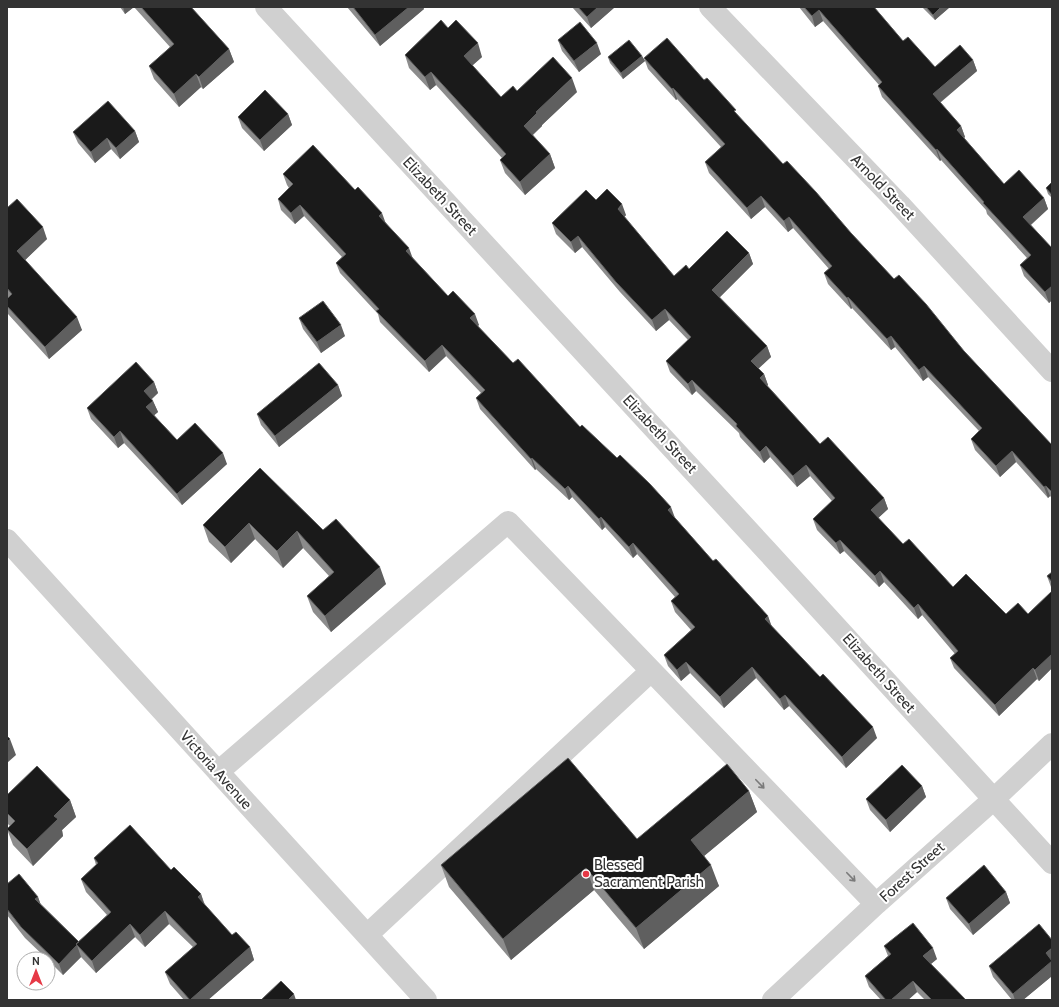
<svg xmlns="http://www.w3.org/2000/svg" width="1059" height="1007" font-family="Cabin,sans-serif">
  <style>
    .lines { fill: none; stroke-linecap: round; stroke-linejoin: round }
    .minor { stroke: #d0d0d0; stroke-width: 22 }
    .wall { fill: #8c8c8c }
    .shaded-wall { fill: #5f5f5f }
    .building { fill: #1a1a1a; stroke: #5f5f5f }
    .oneway { stroke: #7a7a7a }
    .poi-dot { fill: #e63946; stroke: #fff; stroke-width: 1.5 }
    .labels { text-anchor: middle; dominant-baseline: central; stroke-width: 4; stroke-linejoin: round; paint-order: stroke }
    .street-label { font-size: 15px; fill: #333; stroke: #fff }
    .poi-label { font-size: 15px; fill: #333; stroke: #fff; text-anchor: start }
  </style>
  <rect width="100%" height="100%" fill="#fff"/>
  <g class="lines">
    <!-- minor -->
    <path class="minor" d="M266 7 766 550 1052 863
      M710 7 900 205 1052 371
      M7 540 426 1000
      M218 772 508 522 876 904
      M367 935 651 671
      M773 1000 876 904 995 798 1052 744"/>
  </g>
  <!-- wall -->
  <path class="wall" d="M120 7H191L229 49 234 62 203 89 201 87 179 107 154 79 149 66 170 47 134 7 125 14Z
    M347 7H423L424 9 380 46Z
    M572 7H615L591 28Z
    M799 7H874L903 41 935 67 973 60 977 71 940 103 961 126 965 137 964 138 1004 184 1044 198 1048 209 1031 225 1052 248V300L1049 303 1024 276 1020 265 1027 258 987 214 986 210 941 160 940 161 882 97 878 86 879 85 823 21 815 27Z
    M922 7H950L935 20Z
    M448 28 482 57 472 66 501 97 517 91 577 92 542 125V126L533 135 550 154 555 168 525 195 505 173 500 160 502 158 436 85 430 90 409 68 405 55Z
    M558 40 601 54 579 72 562 51Z
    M642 56 645 61 623 79 610 63 608 57Z
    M644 58 704 80 737 115 783 164 851 233 894 279 964 351 1052 445V498L1050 496 1048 498 1016 462 1000 477 975 450 971 439 979 431 928 377 923 381 895 347 891 350 852 308 851 309 828 284 824 273 829 269 793 228 788 232 765 207 751 219 709 173 705 162 721 147 677 99 676 100 648 69Z
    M288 114 292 125 264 151 242 128 238 117Z
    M135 131 139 142 120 159 111 149 95 163 78 143 73 132Z
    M283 174 386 223 413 258 448 296 479 325 478 326 513 363 675 518 713 561 768 616 771 626 877 738 846 768 789 706 784 710 756 678 724 708 690 673 681 681 668 666 664 655 691 630 675 612 671 601 675 597 637 554 633 558 605 527 602 530 572 497 569 500 536 469 535 470 480 409 476 398 481 393 446 356 429 372 380 322 378 314 340 273 336 263 342 257 304 216 295 224 281 210 278 199 289 188 287 185Z
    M1052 182V198L1048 194 1046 188Z
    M596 200 626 215 624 217 674 276 689 269 749 253 753 264 720 297 767 346 771 357 758 368 764 374 768 385H767L820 444 884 498 888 509 878 518 903 544 953 587 1006 614H1028L1052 591V668L1039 681 1037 679 999 716 954 668 950 658 955 654 922 615 918 619 884 582 879 587 844 551 840 554 817 530 813 519 832 501 810 476 797 487 770 457 764 463 740 437 739 433 696 391 692 395 670 372 666 361 688 340 669 320 656 331 620 292 582 247 575 253 556 234 552 223Z
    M7 208 47 239 25 260 82 330 49 359 8 314 7 311V299L8 297 7 296Z
    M299 318 345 336 321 353 303 329Z
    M154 382 158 393 152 399 153 401 158 412 154 415 177 440 227 464 182 505 124 443 118 448 91 419 87 408Z
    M338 385 342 396 279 447 261 425 257 414Z
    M260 468 323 530 386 584 331 632 313 612 307 596 329 576 303 548 283 568 255 539 231 563 209 542 203 525Z
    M1052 572V589L1051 587 1047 576Z
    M922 786 926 797 890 832 870 810 866 799Z
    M749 791 757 812 704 856 719 886 644 949 594 890 511 960 449 887 441 865 637 839Z
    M7 795 70 800 76 817 62 830 63 836 33 866 13 845 7 829 10 826 7 823Z
    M94 858 171 870 201 894 205 905 232 935 250 947 254 960 208 1000H184L170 984 165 972 193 947 169 924 145 947 135 937 96 973 81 957 63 975 48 960V959H47L25 938 7 915V884L38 897 40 903 79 942 107 915 86 892 81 879 96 865Z
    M1006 892 1010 903 973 935 950 909 946 898Z
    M884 946 937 959 931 964 966 1000H925L917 992 908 1000H881L869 987 865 976 888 956Z
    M989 966 1052 976 1023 1000H1012L993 977Z"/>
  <!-- shaded-wall -->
  <path class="shaded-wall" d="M123 7H134L125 14Z
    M409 7H423L424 9 380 46 375 35Z
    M598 7H615L591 28 587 17Z
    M941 7H950L935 20 933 15Z
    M819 10 823 21 815 27 812 16Z
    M478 43 482 57 468 69 464 56Z
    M597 43 601 54 579 72 574 61Z
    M229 49 234 62 203 89 199 77Z
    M642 56 645 61 623 79 621 73Z
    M973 60 977 71 937 105 933 94Z
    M431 72 436 85 430 90 425 77Z
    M196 74 201 87 179 107 174 94Z
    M572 78 577 92 542 125V126L528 139 524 126 536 112Z
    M673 88 677 99 676 100 672 89Z
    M288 114 292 125 264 151 260 140Z
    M961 126 965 137 961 141 957 130Z
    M135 131 139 142 120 159 116 148Z
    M107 138 111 149 95 163 91 152Z
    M937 149 941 160 940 161 936 150Z
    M550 154 555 168 525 195 520 182Z
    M761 196 765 207 751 219 747 208Z
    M1044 198 1048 209 1027 228 1023 217Z
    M622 204 626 215 622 220 618 209Z
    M300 205 304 216 295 224 291 213Z
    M382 213 386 224 379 216Z
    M789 217 793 228 788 232 784 221Z
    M43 227 47 239 21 264 17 251Z
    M578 236 582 247 575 253 571 242Z
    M409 248 413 259 406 251Z
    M749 253 753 264 716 301 712 290Z
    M1052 286V300L1049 303 1045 292Z
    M848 297 852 308 851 309 847 298Z
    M665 309 669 320 656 331 652 320Z
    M475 314 479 325 474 329 470 318Z
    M77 317 82 330 49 359 45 347Z
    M341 325 345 336 321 353 317 342Z
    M891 336 895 347 891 350 887 339Z
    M442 345 446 356 429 372 425 361Z
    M767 346 771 357 755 372 751 361Z
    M924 366 928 377 923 381 919 370Z
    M764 374 768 385 764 389 760 378Z
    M692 380 696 391 692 395 688 384Z
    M154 382 158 393 148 402 144 391Z
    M338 385 342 396 279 447 275 436Z
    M153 401 158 412 150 419 146 407Z
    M120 431 124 443 118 448 114 437Z
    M766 446 770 457 764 463 760 452Z
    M1012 451 1016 462 1000 477 996 466Z
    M223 453 227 464 182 505 177 494Z
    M532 458 536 469 535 470 531 459Z
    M806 465 810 476 797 487 793 476Z
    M568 486 572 497 569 500 565 489Z
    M1046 486 1050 496 1048 498 1044 487Z
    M884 498 888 509 875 521 871 510Z
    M671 507 675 518 672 521 668 510Z
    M601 517 605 527 602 530 599 519Z
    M249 523 255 539 231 563 225 547Z
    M297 531 303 548 283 568 277 551Z
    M840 540 844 551 840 554 836 543Z
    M633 543 637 554 633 558 629 547Z
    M380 567 386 584 331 632 325 616Z
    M880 571 884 582 879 587 875 576Z
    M918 604 922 615 918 619 914 608Z
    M768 616 772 627 765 619Z
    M1052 654V668L1039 681 1035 670Z
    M686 662 690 673 681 681 677 670Z
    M752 667 756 678 724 708 720 697Z
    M1033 668 1037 679 999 716 995 705Z
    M785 695 789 706 784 710 780 699Z
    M873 727 877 738 846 768 842 757Z
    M10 739 16 755 7 763V742Z
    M922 786 926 797 890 832 886 820Z
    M749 791 757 812 698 861 691 840Z
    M70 800 76 817 62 830 63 836 33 866 27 849 54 816Z
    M711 865 719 886 644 949 636 928Z
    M586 868 594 890 511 960 503 939Z
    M1006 892 1010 903 973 935 969 924Z
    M201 894 205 907 198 897Z
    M38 897 42 908 35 899Z
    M165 911 169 924 145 947 140 935Z
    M130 924 135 937 96 973 92 961Z
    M77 945 81 957 63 975 59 964Z
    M250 947 254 960 208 1000H190Z
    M933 948 937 959 927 967 923 956Z
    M1052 948V976L1023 1000H1015L1013 994 1046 953Z
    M913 981 917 992 908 1000H891Z
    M294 994 296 1000H288Z"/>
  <!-- building -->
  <path class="building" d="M141 7H191L229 49 199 77 196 74 174 94 149 66 174 44Z
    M353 7H409L375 35Z
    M578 7H598L587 17Z
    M804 7H874L903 41 908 37 935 67 960 45 973 60 933 94 961 126 957 130 1004 184 1019 170 1044 198 1023 217 1052 248V286L1045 292 1020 265 1031 255 983 203 984 202 937 149 936 150 878 86 882 82 819 10 812 16Z
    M926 7H941L933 15Z
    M441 20 448 28 456 20 478 43 464 56 501 97 513 86 517 91 553 57 572 78 536 112 537 113 524 126 550 154 520 182 500 160 506 154 431 72 425 77 405 55Z
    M580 22 597 43 574 61 558 40Z
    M667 38 704 80 707 78 736 110 734 111 783 164 787 161 816 192 851 233 894 279 899 275 926 304 964 351 1052 445V492L1046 486 1044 487 1012 451 996 466 971 439 982 428 924 366 919 370 891 336 887 339 848 297 847 298 824 273 832 266 789 217 784 221 761 196 747 208 705 162 725 144 673 88 672 89 644 58Z
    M629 40 642 56 621 73 608 57Z
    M265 90 288 114 260 140 238 117Z
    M108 101 135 131 116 148 107 138 91 152 73 132Z
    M313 145 355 190 358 187 382 213 379 216 409 248 406 251 448 296 453 291 475 314 470 318 513 363 518 359 580 427 582 425 617 458 620 455 650 484 671 507 668 510 713 561 716 559 768 616 765 619 820 677 823 674 873 727 842 757 785 695 780 699 752 667 720 697 686 662 677 670 664 655 695 627 671 601 679 594 633 543 629 547 601 517 599 519 568 486 565 489 532 458 531 459 476 398 485 390 442 345 425 361 376 311 379 309 336 263 346 254 300 205 291 213 278 199 293 184 283 174Z
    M1052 182V195L1046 188Z
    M607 189 622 204 618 209 674 276 686 265 689 269 727 231 749 253 712 290 767 346 751 361 764 374 760 378 820 444 828 437 884 498 871 510 903 544 909 539 953 587 966 574 1006 614 1018 603 1028 614 1052 591V654L1035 670 1033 668 995 705 950 658 958 651 918 604 914 608 880 571 875 576 840 540 836 543 813 519 835 498 806 465 793 476 766 446 760 452 736 426 737 424 692 380 688 384 666 361 691 337 665 309 652 320 616 282 578 236 571 242 552 223 586 190 596 200Z
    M17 199 43 227 17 251 77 317 45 347 7 306V299L12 294 7 288V208Z
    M323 301 341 325 317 342 299 318Z
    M136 362 154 382 144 391 153 401 146 407 177 440 195 423 223 453 177 494 120 431 114 437 87 408Z
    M319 363 338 385 275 436 257 414Z
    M260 468 323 530 336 519 380 567 325 616 307 596 334 572 297 531 277 551 249 523 225 547 203 525Z
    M1052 572V582L1047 576Z
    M7 736 10 739 7 742Z
    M568 758 637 839 727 764 749 791 691 840 711 865 636 928 586 868 503 939 441 865Z
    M902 765 922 786 886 820 866 799Z
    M37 766 70 800 54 816 58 819 27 849 7 829 15 821 7 813V795Z
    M130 825 171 870 174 867 201 894 198 897 232 935 236 932 250 947 190 1000 165 972 197 944 165 911 140 935 130 924 92 961 76 944 111 912 81 879 98 863 94 858Z
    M984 865 1006 892 969 924 946 898Z
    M19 874 38 897 35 899 79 942 76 944 77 945 59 964 21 927 7 909V884Z
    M913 923 933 948 923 956 966 1000H932L913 981 891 1000H886L865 976 891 954 884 946Z
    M1039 924 1052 940V948L1046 953 1052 961 1013 994 989 966Z
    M281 981 294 994 288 1000H261Z"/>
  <!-- one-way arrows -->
  <defs><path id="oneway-shaft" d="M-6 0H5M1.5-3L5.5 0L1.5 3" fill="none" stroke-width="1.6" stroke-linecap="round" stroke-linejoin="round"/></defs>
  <g class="oneway">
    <use href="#oneway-shaft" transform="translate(760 784) rotate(46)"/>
    <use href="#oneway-shaft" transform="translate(851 877) rotate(46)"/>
  </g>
  <!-- markers -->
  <circle class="poi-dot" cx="586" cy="874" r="4"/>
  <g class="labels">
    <!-- street labels -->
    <g class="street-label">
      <text transform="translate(883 187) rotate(46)">Arnold Street</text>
      <text transform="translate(440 196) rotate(47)">Elizabeth Street</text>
      <text transform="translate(660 434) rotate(47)">Elizabeth Street</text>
      <text transform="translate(879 673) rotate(48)">Elizabeth Street</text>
      <text transform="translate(216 770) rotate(48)">Victoria Avenue</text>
      <text transform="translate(912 872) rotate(-42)">Forest Street</text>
    </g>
    <!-- poi labels -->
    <g class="poi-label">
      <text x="594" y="865">Blessed<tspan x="594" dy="17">Sacrament Parish</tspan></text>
    </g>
  </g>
  <!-- border -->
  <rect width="1059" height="1007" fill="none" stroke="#333333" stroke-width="16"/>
  <!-- north arrow -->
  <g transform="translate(36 971)"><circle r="19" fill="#ffffff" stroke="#adadad"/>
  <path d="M0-3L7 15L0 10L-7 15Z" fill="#e63946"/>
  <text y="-6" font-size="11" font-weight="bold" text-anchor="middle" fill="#333333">N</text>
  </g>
</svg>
